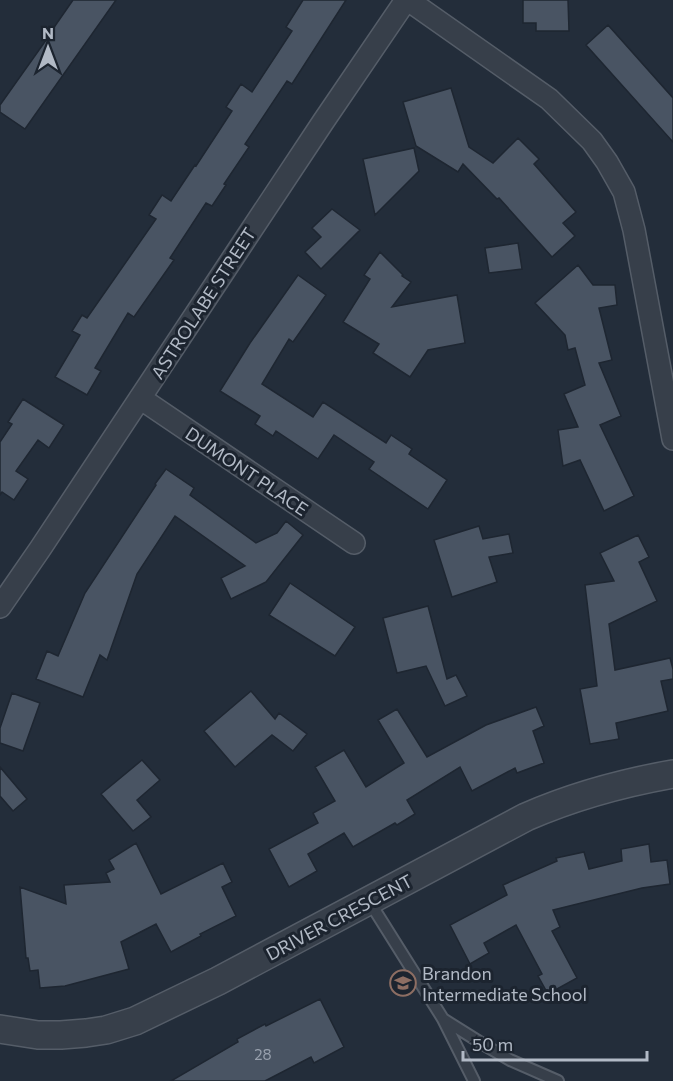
<svg xmlns="http://www.w3.org/2000/svg" width="673" height="1081" font-family="Commissioner,sans-serif">
  <style>
    .building { fill: #495463; stroke: #1e2631; stroke-width: 1.5 }
    .lines { fill: none; stroke-linecap: round; stroke-linejoin: round }
    .service-casing { stroke: #555d68; stroke-width: 14 }
    .minor-casing { stroke: #555d68; stroke-width: 24 }
    .tertiary-casing { stroke: #555d68; stroke-width: 30 }
    .service { stroke: #373f4a; stroke-width: 10 }
    .minor { stroke: #373f4a; stroke-width: 21 }
    .tertiary { stroke: #373f4a; stroke-width: 27 }
    .labels { text-anchor: middle; dominant-baseline: central; stroke-width: 6; stroke-linejoin: round; paint-order: stroke }
    .number-label { font-size: 15px; fill: #98a0ad }
    .street-label { font-size: 18px; fill: #b2bac6; stroke: #1c242f }
    .poi-label { font-size: 18px; fill: #b2bac6; stroke: #1c242f; text-anchor: start }
  </style>
  <rect width="100%" height="100%" fill="#232d3a"/>
  <!-- building -->
  <path class="building" d="M73 0H116L25 129 0 112V105L49 36H48Z
    M303 0H346L292 84 287 81 245 144 249 147 224 184 226 185 212 206 206 203 170 258 174 260 134 317 128 313 95 368 101 371 87 395 55 377 80 335 72 331 82 315 87 318 156 219 149 215 162 195 171 201 195 165 196 166 232 111 226 107 241 84 252 92 292 31 286 27Z
    M523 0H568L569 31H536V23H523Z
    M608 25 673 98V142L586 45Z
    M451 88 469 147 493 163 518 138 539 159 534 164 576 212 563 223 575 236 552 257 499 198 497 199 463 164 458 172 416 146 403 102Z
    M414 148 419 171 375 215 363 159Z
    M332 209 360 230 321 269 305 252 321 237 312 228Z
    M518 243 522 269 489 273 485 248Z
    M380 252 403 275 402 276 411 282 392 307 457 295 465 343 428 350 410 377 373 353 379 344 343 322 370 279 364 275Z
    M578 265 593 285H615L617 305 599 308 612 360 599 363 621 416 600 425 634 496 604 511 580 460 563 466 558 430 578 427 564 394 585 385 575 348 568 350 565 335 535 303Z
    M298 275 326 295 293 342 289 339 262 384 313 417 323 402 386 443 391 435 412 449 409 454 447 480 428 509 369 469 374 462 334 435 318 459 276 431 273 436 255 424 260 416 220 391 250 343Z
    M23 399 64 425 49 448 38 440 16 471 28 479 14 500 2 492 0 495V442L12 424 8 422Z
    M166 469 194 488 190 495 256 543 277 533 286 521 303 535 266 582 231 599 221 578 245 566 175 516 137 574 107 660 100 655 83 697 36 679 47 651 58 656 85 593 156 485 155 484Z
    M479 526 483 539 509 534 513 553 489 557 497 582 452 597 434 540Z
    M638 535 649 557 639 562 657 601 609 624 615 670 670 658 673 669V679L661 681 668 711 616 723 619 739 590 744 580 689 597 686 585 585 614 581 600 553Z
    M290 583 355 627 335 656 269 615Z
    M428 606 447 679 456 675 467 696 445 706 426 666 397 673 383 618Z
    M251 691 275 719 279 713 307 734 293 751 272 735 235 767 204 731Z
    M12 693 40 703 23 751 0 743V728Z
    M536 707 544 726 533 731 544 763 517 773 515 768 472 791 460 767 407 800 415 814 397 825 395 823 353 847 344 833 308 854 317 871 289 887 269 849 318 823 313 813 335 801 315 767 344 750 366 787 404 763 378 720 397 709 427 757 486 725Z
    M142 760 160 780 137 800 151 817 133 831 101 794Z
    M0 767 27 799 13 811 0 796Z
    M136 843 161 894 223 863 232 882 222 887 236 916 200 934 201 936 171 952 156 924 121 942 129 969 65 986 40 988 38 970 30 971 28 958H26L20 887 66 904 64 885 110 882 106 873 114 869 109 860Z
    M649 844 651 862 667 860 670 884 642 888 553 910 560 927 552 931 577 978 548 994 538 976 542 974 516 925 484 943 489 953 470 964 450 925 507 895 503 885 557 861 556 858 584 852 589 869 622 861 621 849Z
    M320 999 344 1047 314 1063 311 1057 265 1081H171L238 1042 237 1039 265 1024 266 1026Z"/>
  <g class="lines">
    <!-- service casing -->
    <g class="service-casing">
      <path id="service" d="M369 901 443 1019 474 1081
        M443 1019 486 1046 510 1060 558 1081"/>
    </g>
    <!-- minor casing -->
    <g class="minor-casing">
      <path id="minor" d="M408 0 549 99 592 141 607 162 624 192 634 230 673 439
        M140 398 354 543
        M0 607 40 549 323 122 406 0"/>
    </g>
    <!-- tertiary casing -->
    <g class="tertiary-casing">
      <path id="tertiary" d="M0 1029 38 1035H61L86 1033 106 1030 135 1021 218 981 526 817C574 796 622 783 673 774"/>
    </g>
    <!-- service -->
    <use href="#service" class="service"/>
    <!-- minor -->
    <use href="#minor" class="minor"/>
    <!-- tertiary -->
    <use href="#tertiary" class="tertiary"/>
  </g>
  <!-- icons -->
  <defs>
    <g id="school-ring" transform="scale(1.35)"><circle r="9.5" fill="#1c242f" stroke="#8d6e63" stroke-width="1.5"/><path d="M0-5L7-2L0 1L-7-2ZM-4 1L0 2.5L4 1V4Q0 6-4 4Z" fill="#8d6e63"/></g>
  </defs>
  <g fill-rule="evenodd">
    <use href="#school-ring" x="403" y="983"/>
  </g>
  <g class="labels">
    <!-- number labels -->
    <g class="number-label">
      <text x="263" y="1054">28</text>
    </g>
    <!-- street labels -->
    <g class="street-label">
      <text transform="translate(203 303) rotate(-57)">ASTROLABE STREET</text>
      <text transform="translate(247 471) rotate(34)">DUMONT PLACE</text>
      <text transform="translate(339 917) rotate(-28)">DRIVER CRESCENT</text>
    </g>
    <!-- poi labels -->
    <g class="poi-label">
      <text x="422" y="973">Brandon<tspan x="422" dy="21">Intermediate School</tspan></text>
    </g>
  </g>
  <!-- north arrow -->
  <g transform="translate(48 48)" stroke="#1c242f" stroke-width="4.5" paint-order="stroke">
  <path d="M0-4.5L10 22L0 15L-10 22Z" fill="#b2bac6"/>
  <text y="-9" font-size="16" font-weight="bold" text-anchor="middle" fill="#b2bac6">N</text>
  </g>
  <!-- scale -->
  <path d="M463 1051v9h184v-9" fill="none" stroke="#b2bac6" stroke-width="3"/>
  <text x="472" y="1051" font-size="18" fill="#b2bac6" stroke="#1c242f" stroke-width="4.5" paint-order="stroke">50 m</text>
</svg>
